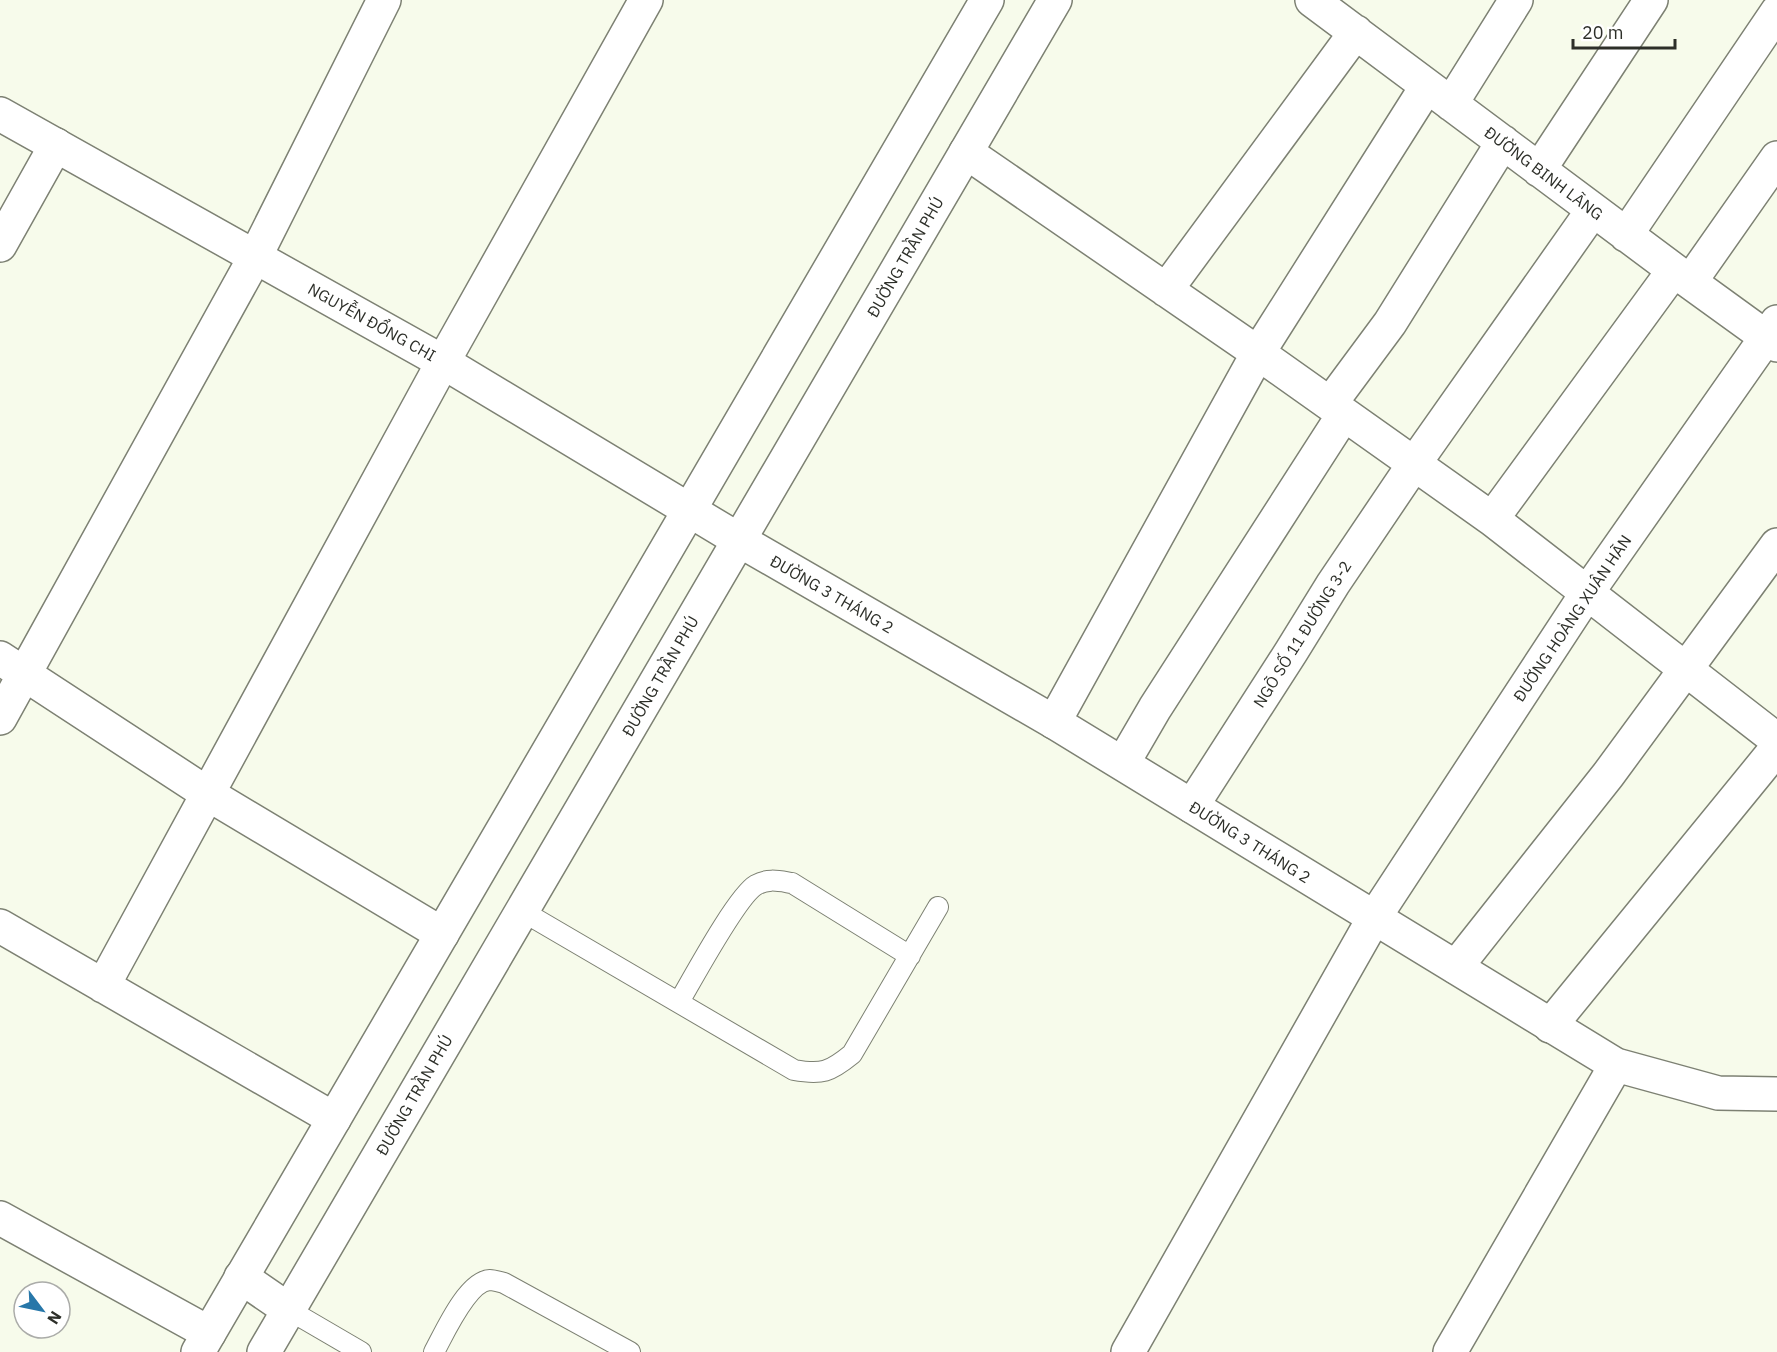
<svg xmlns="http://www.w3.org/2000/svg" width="1777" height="1352" font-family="'IBM Plex Sans',sans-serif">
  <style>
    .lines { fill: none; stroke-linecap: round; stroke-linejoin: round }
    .lane-casing { stroke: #7d8173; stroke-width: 22 }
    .street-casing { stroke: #7d8173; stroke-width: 36 }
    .secondary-casing { stroke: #7d8173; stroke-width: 36 }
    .primary-casing { stroke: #7d8173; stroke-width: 36 }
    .highway-casing { stroke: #7d8173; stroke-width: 36 }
    .lane { stroke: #fff; stroke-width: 20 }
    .street { stroke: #fff; stroke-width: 33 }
    .secondary { stroke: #fff; stroke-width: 33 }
    .primary { stroke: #fff; stroke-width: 33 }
    .highway { stroke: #fff; stroke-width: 33 }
    .labels { text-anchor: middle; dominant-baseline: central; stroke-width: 6; stroke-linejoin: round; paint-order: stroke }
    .street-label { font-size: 16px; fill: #2d2f29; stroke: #fff }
  </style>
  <rect width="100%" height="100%" fill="#f7fbeb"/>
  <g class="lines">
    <!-- lane casing -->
    <g class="lane-casing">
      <path id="lane" d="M522 911 794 1070C822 1075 830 1072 852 1054L938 907
        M679 1002C692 980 737 896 756 885 768 878 779 881 792 883L910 956
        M289 1310 361 1352
        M434 1352C444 1334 467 1281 490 1280 494 1280 500 1282 504 1283L630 1352"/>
    </g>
    <!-- street casing -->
    <g class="street-casing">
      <path id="street" d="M1312 0 1690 282 1777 345
        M1451 104 1516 0
        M966 152 1258 353 1492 519 1777 740
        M1539 170 1651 0
        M1626 235 1777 12
        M0 245 56 145
        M1690 282 1777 158
        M1166 290 1356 32
        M1330 404 1390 323 1503 142
        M1492 519 1674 270
        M0 658 208 794 442 934
        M0 718 255 257 384 0
        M1054 722 1258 353 1427 86
        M1123 763 1155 708 1344 414
        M1192 806 1291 652 1333 584 1414 464 1593 210
        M0 926 334 1119
        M1456 967 1608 775 1777 545
        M103 986 443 362 646 0
        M1550 1026 1777 748
        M0 1218 209 1333
        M1128 1352 1374 918 1587 593 1777 322
        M1450 1352 1616 1065"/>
    </g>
    <!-- secondary casing -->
    <g class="secondary-casing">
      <path id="secondary" d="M0 114 443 362 739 540 1054 722 1616 1065 1718 1093 1777 1094"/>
    </g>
    <!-- primary casing -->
    <g class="primary-casing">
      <path id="primary" d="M241 1277 289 1310"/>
    </g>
    <!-- highway casing -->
    <g class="highway-casing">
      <path id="highway" d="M198 1352 987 0
        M264 1352 1055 0"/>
    </g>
    <!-- lane -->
    <use href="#lane" class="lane"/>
    <!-- street -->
    <use href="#street" class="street"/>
    <!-- secondary -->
    <use href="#secondary" class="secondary"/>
    <!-- primary -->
    <use href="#primary" class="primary"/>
    <!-- highway -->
    <use href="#highway" class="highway"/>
  </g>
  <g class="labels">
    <!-- street labels -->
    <g class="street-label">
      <text transform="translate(1544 173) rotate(37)">ĐƯỜNG BINH LÃNG</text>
      <text transform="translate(905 257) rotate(-60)">ĐƯỜNG TRẦN PHÚ</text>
      <text transform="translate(372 322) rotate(29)">NGUYỄN ĐỔNG CHI</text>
      <text transform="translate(832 594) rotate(30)">ĐƯỜNG 3 THÁNG 2</text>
      <text transform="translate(1572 618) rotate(-56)">ĐƯỜNG HOÀNG XUÂN HÃN</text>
      <text transform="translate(1302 634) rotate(-58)">NGÕ SỐ 11 ĐƯỜNG 3-2</text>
      <text transform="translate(660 676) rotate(-60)">ĐƯỜNG TRẦN PHÚ</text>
      <text transform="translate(1250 842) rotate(32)">ĐƯỜNG 3 THÁNG 2</text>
      <text transform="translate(414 1095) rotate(-60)">ĐƯỜNG TRẦN PHÚ</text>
    </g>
  </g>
  <!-- north arrow -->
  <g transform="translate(42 1310) rotate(122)"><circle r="28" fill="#ffffff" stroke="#abaca9" stroke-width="1.5"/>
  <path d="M0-4.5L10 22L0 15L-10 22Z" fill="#2777a9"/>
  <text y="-9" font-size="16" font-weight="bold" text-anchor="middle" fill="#2d2f29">N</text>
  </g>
  <!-- scale -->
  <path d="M1573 39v9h102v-9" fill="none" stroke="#2d2f29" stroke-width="3"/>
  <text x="1582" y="39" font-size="18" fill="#2d2f29" stroke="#ffffff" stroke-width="4.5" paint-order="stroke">20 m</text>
</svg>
